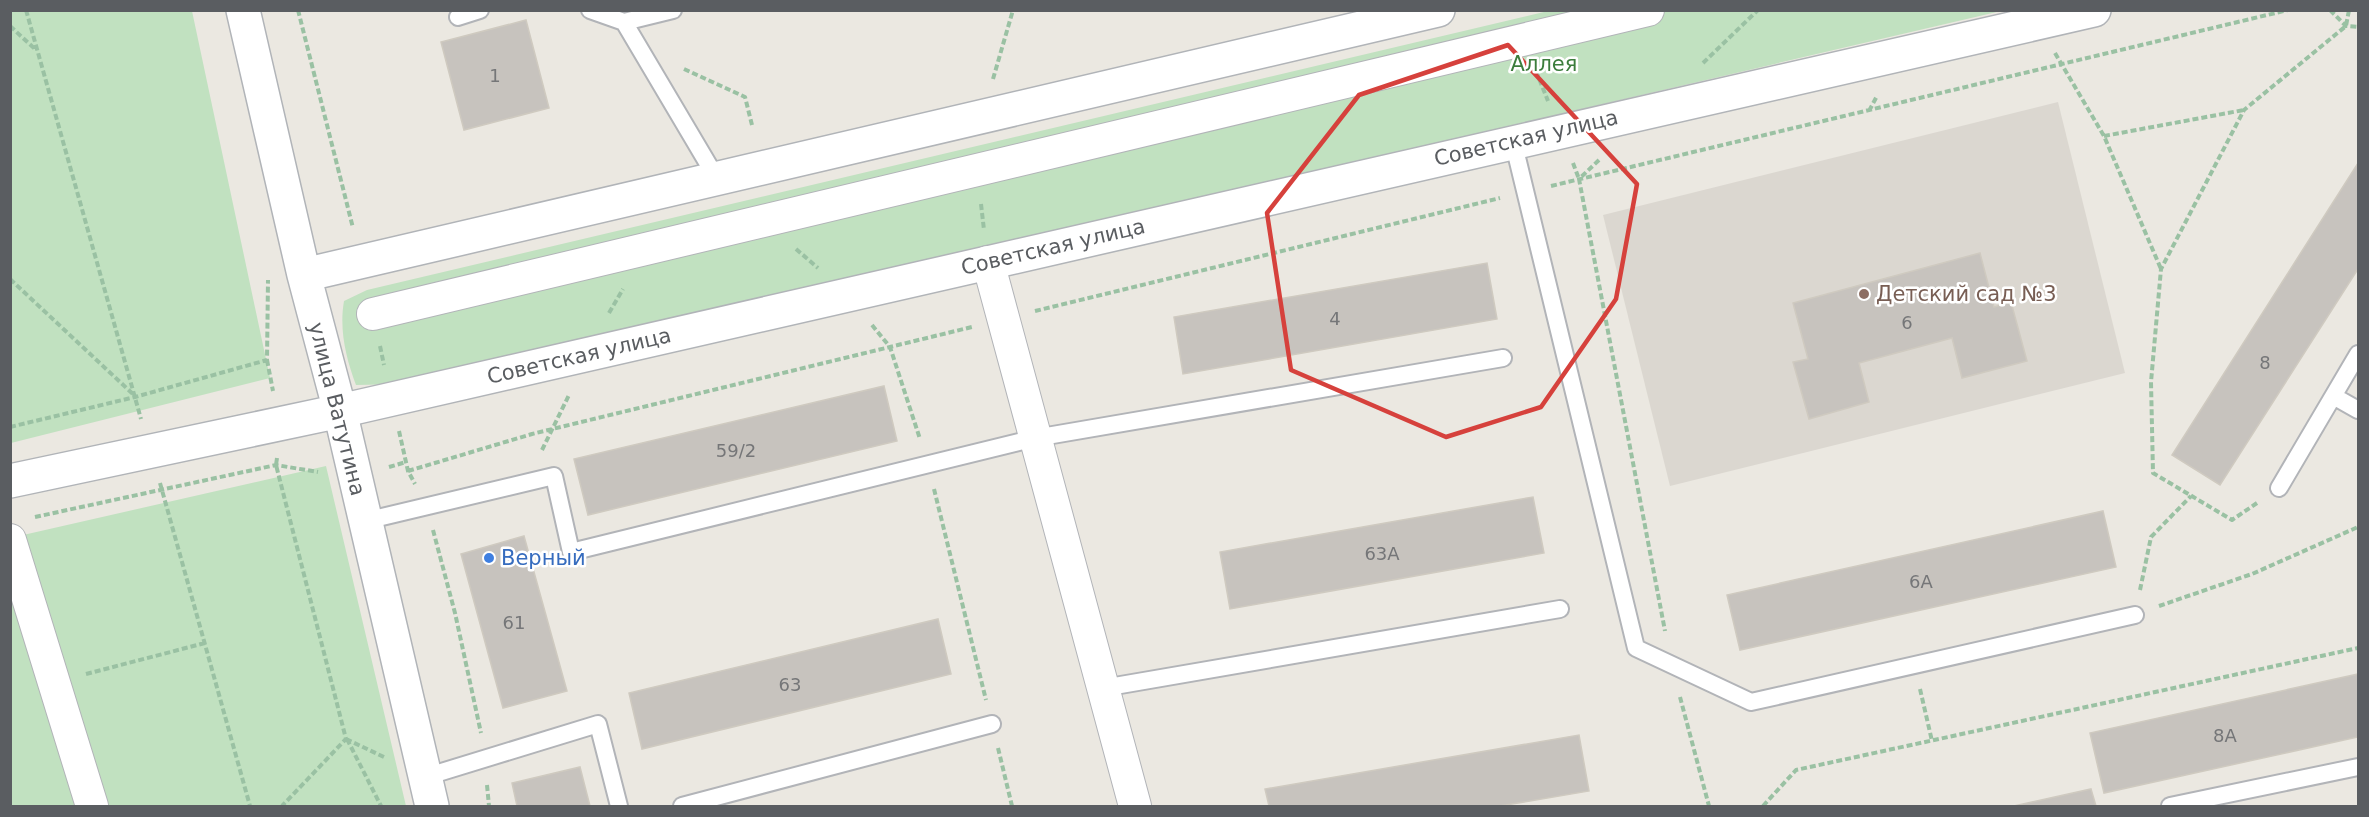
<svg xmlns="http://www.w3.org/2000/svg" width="2369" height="817" font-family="'DejaVu Sans',sans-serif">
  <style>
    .education { fill: #dbd7d0 }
    .green { fill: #c1e1c0 }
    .building { fill: #c7c3be; stroke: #cfcac0; stroke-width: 1.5 }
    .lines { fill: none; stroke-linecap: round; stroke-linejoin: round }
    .lane-casing { stroke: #b2b4b8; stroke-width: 20 }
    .street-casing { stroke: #b2b4b8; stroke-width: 34 }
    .secondary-casing { stroke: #b1b4b8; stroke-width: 36 }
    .path { stroke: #9ac1a3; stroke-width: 4; stroke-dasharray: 6 3; stroke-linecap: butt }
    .lane { stroke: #fff; stroke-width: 16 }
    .street { stroke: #fff; stroke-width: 32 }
    .secondary { stroke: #fff; stroke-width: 33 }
    .marked { fill: none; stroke: #d6413c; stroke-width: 4.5; stroke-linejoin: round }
    .education-dot { fill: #8d6e63; stroke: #fff; stroke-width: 2 }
    .shop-dot { fill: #3f7fe0; stroke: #fff; stroke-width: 2 }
    .labels { text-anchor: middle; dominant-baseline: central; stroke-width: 5; stroke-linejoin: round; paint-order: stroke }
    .number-label { font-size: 18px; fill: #757678 }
    .park-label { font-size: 21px; fill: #3c7d3c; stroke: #fff }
    .street-label { font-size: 21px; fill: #5a5d61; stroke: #fff }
    .education-label { font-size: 21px; fill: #785e54; stroke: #fff; text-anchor: start }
    .shop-label { font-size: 21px; fill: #366cbe; stroke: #fff; text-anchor: start }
  </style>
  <rect width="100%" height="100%" fill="#ebe8e1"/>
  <!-- education -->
  <path class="education" d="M2058 102 2125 373 1670 486 1603 215Z"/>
  <!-- green -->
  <path class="green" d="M11 10 192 11 270 378 11 443Z
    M1548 11H2001L405 384 356 385C346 358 339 330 344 301L367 290Z
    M326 466 406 806H11L10 538Z"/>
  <!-- building -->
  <path class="building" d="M526 20 549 108 464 130 441 42Z
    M2358 163V269L2220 485 2172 455Z
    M1980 253 1994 307 2011 302 2027 361 1962 378 1952 338 1859 363 1869 402 1809 419 1793 362 1808 359 1793 303Z
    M1487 263 1497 319 1183 374 1174 317Z
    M884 386 897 441 588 515 574 459Z
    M1533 497 1544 553 1230 609 1220 552Z
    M2103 511 2116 567 1740 650 1727 595Z
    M524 536 567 691 503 708 461 554Z
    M938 619 951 674 642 749 629 693Z
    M2358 674V737L2104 793 2090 733Z
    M1579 735 1589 791 1500 806H1269L1265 789Z
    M580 767 590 806H517L512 783Z
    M2091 789 2096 806H2014Z"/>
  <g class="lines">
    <!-- lane casing -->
    <g class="lane-casing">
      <path id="lane" d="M590 10 624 22 717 179
        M458 17 480 10
        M624 22 673 10
        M1513 141 1636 648 1751 702 2135 615
        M2335 397 2358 410
        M2279 488 2358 354
        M365 521 554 476 571 552 1035 438 1503 358
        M1103 688 1560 609
        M425 777 598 724 619 806
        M682 806 992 724
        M2170 806 2358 767"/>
    </g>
    <!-- street casing -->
    <g class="street-casing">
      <path id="street" d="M988 262 1135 806
        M373 314 1648 10
        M10 540 92 806"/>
    </g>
    <!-- secondary casing -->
    <g class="secondary-casing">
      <path id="secondary" d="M243 10 304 275 340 411 432 806
        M304 275 1438 10
        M10 481 340 411 2094 10"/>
    </g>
    <!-- path -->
    <path class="path" d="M26 10 141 419
      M298 10 353 228
      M2330 10 2346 26 2358 27
      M10 26 36 50
      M2055 53 2104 136 2161 269
      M1703 63 1758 10
      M684 69 745 97 752 125
      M1536 71 1548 101
      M993 79 1013 10
      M1869 111 1877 96
      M2104 136 2244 110
      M1599 160 1579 179 1665 631
      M1573 163 1579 179
      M1551 186 2288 10
      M981 204 984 230
      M796 249 818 268
      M10 279 135 396
      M1035 311 1500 198
      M609 313 623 289
      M872 325 890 347 920 439
      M380 346 384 365
      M267 360 273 391
      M10 427 135 397 267 360 268 280
      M399 431 408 471 415 484
      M542 450 569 395
      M277 458 276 465 346 739 282 806
      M389 467 406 462
      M408 471 532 434 972 327
      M160 483 250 806
      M934 489 986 700
      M2257 503 2232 520 2153 473 2151 382 2161 269 2244 110 2346 26 2349 10
      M35 517 276 465 318 472
      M433 530 455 613 481 733
      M2140 590 2151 537 2191 496
      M2159 606 2252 574 2358 527
      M86 674 205 643
      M1920 689 1932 741
      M1680 697 1709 806
      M346 739 386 758
      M347 739 381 806
      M998 748 1012 806
      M487 785 489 806
      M1763 806 1796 770 2358 648"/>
    <!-- lane -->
    <use href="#lane" class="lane"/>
    <!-- street -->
    <use href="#street" class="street"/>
    <!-- secondary -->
    <use href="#secondary" class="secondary"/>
  </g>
  <!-- marked area -->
  <path class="marked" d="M1508 45 1637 184 1616 299 1541 407 1446 437 1291 370 1267 213 1359 95Z"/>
  <!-- markers -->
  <circle class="education-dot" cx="1864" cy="294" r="6"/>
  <circle class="shop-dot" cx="489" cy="558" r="6"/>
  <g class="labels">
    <!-- number labels -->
    <g class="number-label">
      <text x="495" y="75">1</text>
      <text x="1335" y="318">4</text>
      <text x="1907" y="322">6</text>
      <text x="2265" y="362">8</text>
      <text x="736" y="450">59/2</text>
      <text x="1382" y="553">63А</text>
      <text x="1921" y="581">6А</text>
      <text x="514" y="622">61</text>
      <text x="790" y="684">63</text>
      <text x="2225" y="735">8А</text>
    </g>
    <!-- park labels -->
    <g class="park-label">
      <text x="1544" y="64">Аллея</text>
    </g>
    <!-- street labels -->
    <g class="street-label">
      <text transform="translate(1526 138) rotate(-13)">Советская улица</text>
      <text transform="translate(1053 247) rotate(-13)">Советская улица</text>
      <text transform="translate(579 356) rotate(-13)">Советская улица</text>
      <text transform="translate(337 409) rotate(76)">улица Ватутина</text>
    </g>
    <!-- education labels -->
    <g class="education-label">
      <text x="1876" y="294">Детский сад №3</text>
    </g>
    <!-- shop labels -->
    <g class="shop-label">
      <text x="501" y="558">Верный</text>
    </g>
  </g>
  <!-- border -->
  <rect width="2369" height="817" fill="none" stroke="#5a5d61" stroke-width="24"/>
</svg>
